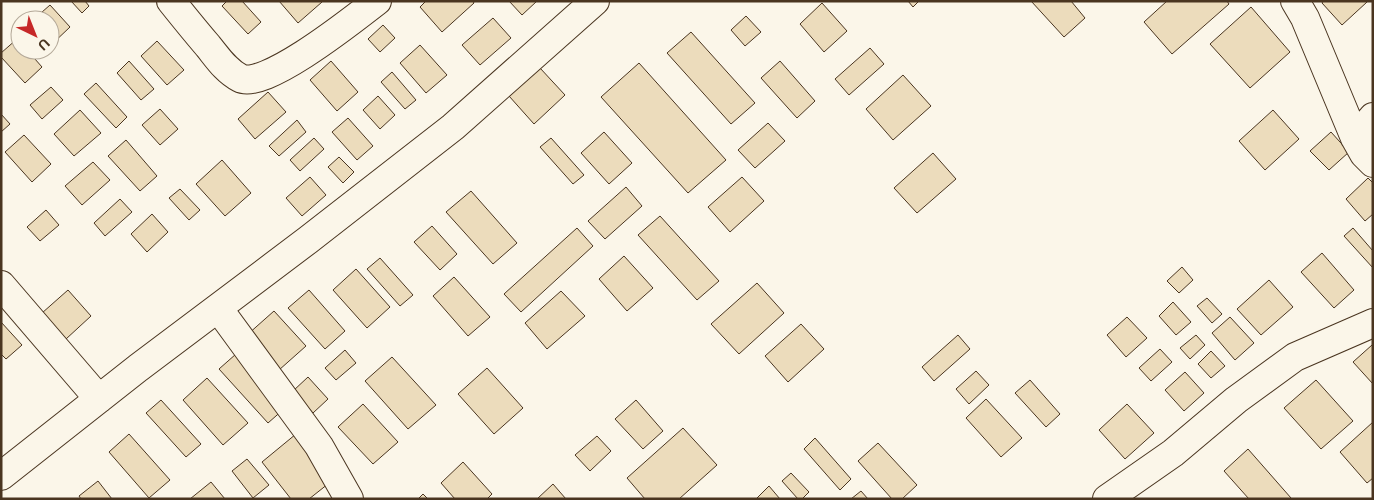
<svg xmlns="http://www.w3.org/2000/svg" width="1374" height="500" font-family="Arial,sans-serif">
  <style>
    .building { fill: #ecdcbc; stroke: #4a3520 }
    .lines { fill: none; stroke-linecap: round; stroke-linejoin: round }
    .minor-casing { stroke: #4a3520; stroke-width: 30 }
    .minor { stroke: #fbf6e9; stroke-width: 28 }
  </style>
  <rect width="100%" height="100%" fill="#fbf6e9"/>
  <!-- building -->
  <path class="building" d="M71 1H85L89 6 82 13Z
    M227 1H242L261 22 248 34 222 6Z
    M279 1H322V2L298 23Z
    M426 1H473L474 3 442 32 420 7Z
    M509 1H537L522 15Z
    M908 1H919L913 7Z
    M1031 1H1071L1085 18 1064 37Z
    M1167 1H1227L1229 4 1172 54 1144 22Z
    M1323 1H1366L1367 2 1342 25 1322 3Z
    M822 3 847 31 824 52 800 24Z
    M50 5 70 27 51 45 50 20H33Z
    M1251 7 1290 52 1250 88 1210 44Z
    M746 16 761 32 745 46 731 30Z
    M493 18 511 38 480 65 462 45Z
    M383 25 395 38 380 52 368 39Z
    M691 32 755 103 731 124 667 53Z
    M17 39 20 42V50H27L42 67 25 83 1 57V53Z
    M157 41 184 70 167 85 141 56Z
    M420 45 447 75 426 93 400 63Z
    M870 48 884 64 849 95 835 79Z
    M129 61 154 89 141 100 117 73Z
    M331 61 358 92 337 111 310 80Z
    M780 61 815 101 797 118 761 78Z
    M639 63 726 160 688 193 601 97Z
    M540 68 565 95 534 124 509 96Z
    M392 72 416 100 405 109 381 82Z
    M903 75 931 106 893 140 866 109Z
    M96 83 127 117 116 128 84 94Z
    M51 87 63 100 42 119 30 105Z
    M268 92 286 112 255 139 238 119Z
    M378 96 395 115 380 129 363 110Z
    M160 109 178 129 160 145 142 125Z
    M80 110 101 133 74 156 54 134Z
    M1273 110 1299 139 1265 170 1239 141Z
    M1 114 10 124 1 132Z
    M348 118 373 146 357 160 332 132Z
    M297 120 306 132 279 156 269 146Z
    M768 123 785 141 755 168 738 150Z
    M604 132 632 163 609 184 581 153Z
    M1331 132 1349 152 1329 170 1310 151Z
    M24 135 51 164 32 182 5 152Z
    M314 138 324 149 300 171 290 160Z
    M551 138 584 175 573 184 540 147Z
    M126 140 157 176 140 191 108 156Z
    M933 153 956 179 917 213 894 188Z
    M339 157 354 172 343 183 328 167Z
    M222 160 251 193 225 216 196 184Z
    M93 162 110 180 82 205 65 186Z
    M310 177 326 195 302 216 286 198Z
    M742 177 764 201 730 232 708 207Z
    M1368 178 1373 183V214L1365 221 1346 199Z
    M626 187 642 206 605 239 588 221Z
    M180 189 200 210 189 220 169 198Z
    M471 191 517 243 493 264 446 212Z
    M120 199 132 212 105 236 94 223Z
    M46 210 59 225 40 241 27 227Z
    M152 214 168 232 147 252 131 234Z
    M660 216 719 281 697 300 638 235Z
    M432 226 457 254 440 270 414 242Z
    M577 228 593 246 521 312 504 294Z
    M1353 228 1373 251V268L1344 236Z
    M1322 253 1354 290 1334 308 1301 272Z
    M624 256 653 288 627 311 599 279Z
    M380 258 413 295 400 306 367 269Z
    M1182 267 1193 280 1179 293 1167 281Z
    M356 269 390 307 367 328 333 290Z
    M454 277 490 317 468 336 433 296Z
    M1269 280 1293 307 1261 335 1237 309Z
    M757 283 784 313 739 354 711 324Z
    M68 290 91 316 66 339 42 313Z
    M309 290 345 331 325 349 288 308Z
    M561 291 585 316 547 349 525 323Z
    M1207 298 1222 314 1212 323 1197 306Z
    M1173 302 1191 322 1176 335 1159 316Z
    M274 311 306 346 279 370 247 335Z
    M1127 317 1147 338 1126 357 1107 335Z
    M1230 317 1254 343 1235 360 1212 333Z
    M1 322 22 345 6 359 1 354Z
    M801 324 824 349 788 382 765 356Z
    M958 335 970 349 934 381 922 367Z
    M1196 335 1205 345 1190 359 1180 348Z
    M1372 345 1373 346V384L1353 362Z
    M1160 349 1172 362 1151 381 1139 368Z
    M345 350 356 363 336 380 325 368Z
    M1211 351 1225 366 1211 378 1198 364Z
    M236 354 285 408 268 423 219 369Z
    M392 357 436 405 408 429 365 381Z
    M487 368 523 408 494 434 458 394Z
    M976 371 989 385 969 404 956 389Z
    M1185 372 1204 393 1184 411 1165 390Z
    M308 377 328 399 313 413 293 391Z
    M207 378 248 423 223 445 183 400Z
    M1030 380 1060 414 1046 427 1015 393Z
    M1316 380 1353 421 1321 449 1284 408Z
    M986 399 1022 438 1001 457 966 418Z
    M161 400 201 444 186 457 146 413Z
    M636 400 663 431 643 449 615 419Z
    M363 404 398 442 373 464 338 427Z
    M1127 404 1154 433 1125 459 1099 430Z
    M1373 422V478L1367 483 1340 452Z
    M683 428 717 465 679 499H645L627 478Z
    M129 434 170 480 149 498 109 452Z
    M296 434 333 480 309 499H291L262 462Z
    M597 436 611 451 590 471 575 455Z
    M815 438 851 479 840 490 804 449Z
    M878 443 917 485 902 499H892L858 461Z
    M1248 449 1291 498 1290 499H1249L1224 471Z
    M247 459 269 485 253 498 232 471Z
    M463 462 492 494 487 499H455L441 483Z
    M791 473 809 492 802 499H798L782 481Z
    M98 481 112 499H81L79 496Z
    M211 482 225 499H190Z
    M553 484 566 499H537Z
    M769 486 780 499H756Z
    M861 491 868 499H851Z
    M423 494 428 499H418Z"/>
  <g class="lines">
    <!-- minor casing -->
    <g class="minor-casing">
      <path id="minor" d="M171 1C183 16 195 31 208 46 217 57 226 71 240 78 264 91 355 18 377 1
        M1295 1 1305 18 1355 138 1364 154 1373 163
        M1355 138 1373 117
        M1 285 99 399
        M218 308 319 446 349 499
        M1 476 138 368 308 240 453 127 595 1
        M1107 499 1173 453 1236 400 1295 357 1373 323"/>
    </g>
    <!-- minor -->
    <use href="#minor" class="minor"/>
  </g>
  <!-- border -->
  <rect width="1374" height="500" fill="none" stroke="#4a3520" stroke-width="5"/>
  <!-- north arrow -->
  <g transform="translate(35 35) rotate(137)"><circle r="24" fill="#fbf6e9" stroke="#b4a999"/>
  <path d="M0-4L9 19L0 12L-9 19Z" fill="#c62828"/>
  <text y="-8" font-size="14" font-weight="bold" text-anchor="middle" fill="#4a3520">U</text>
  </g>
</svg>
